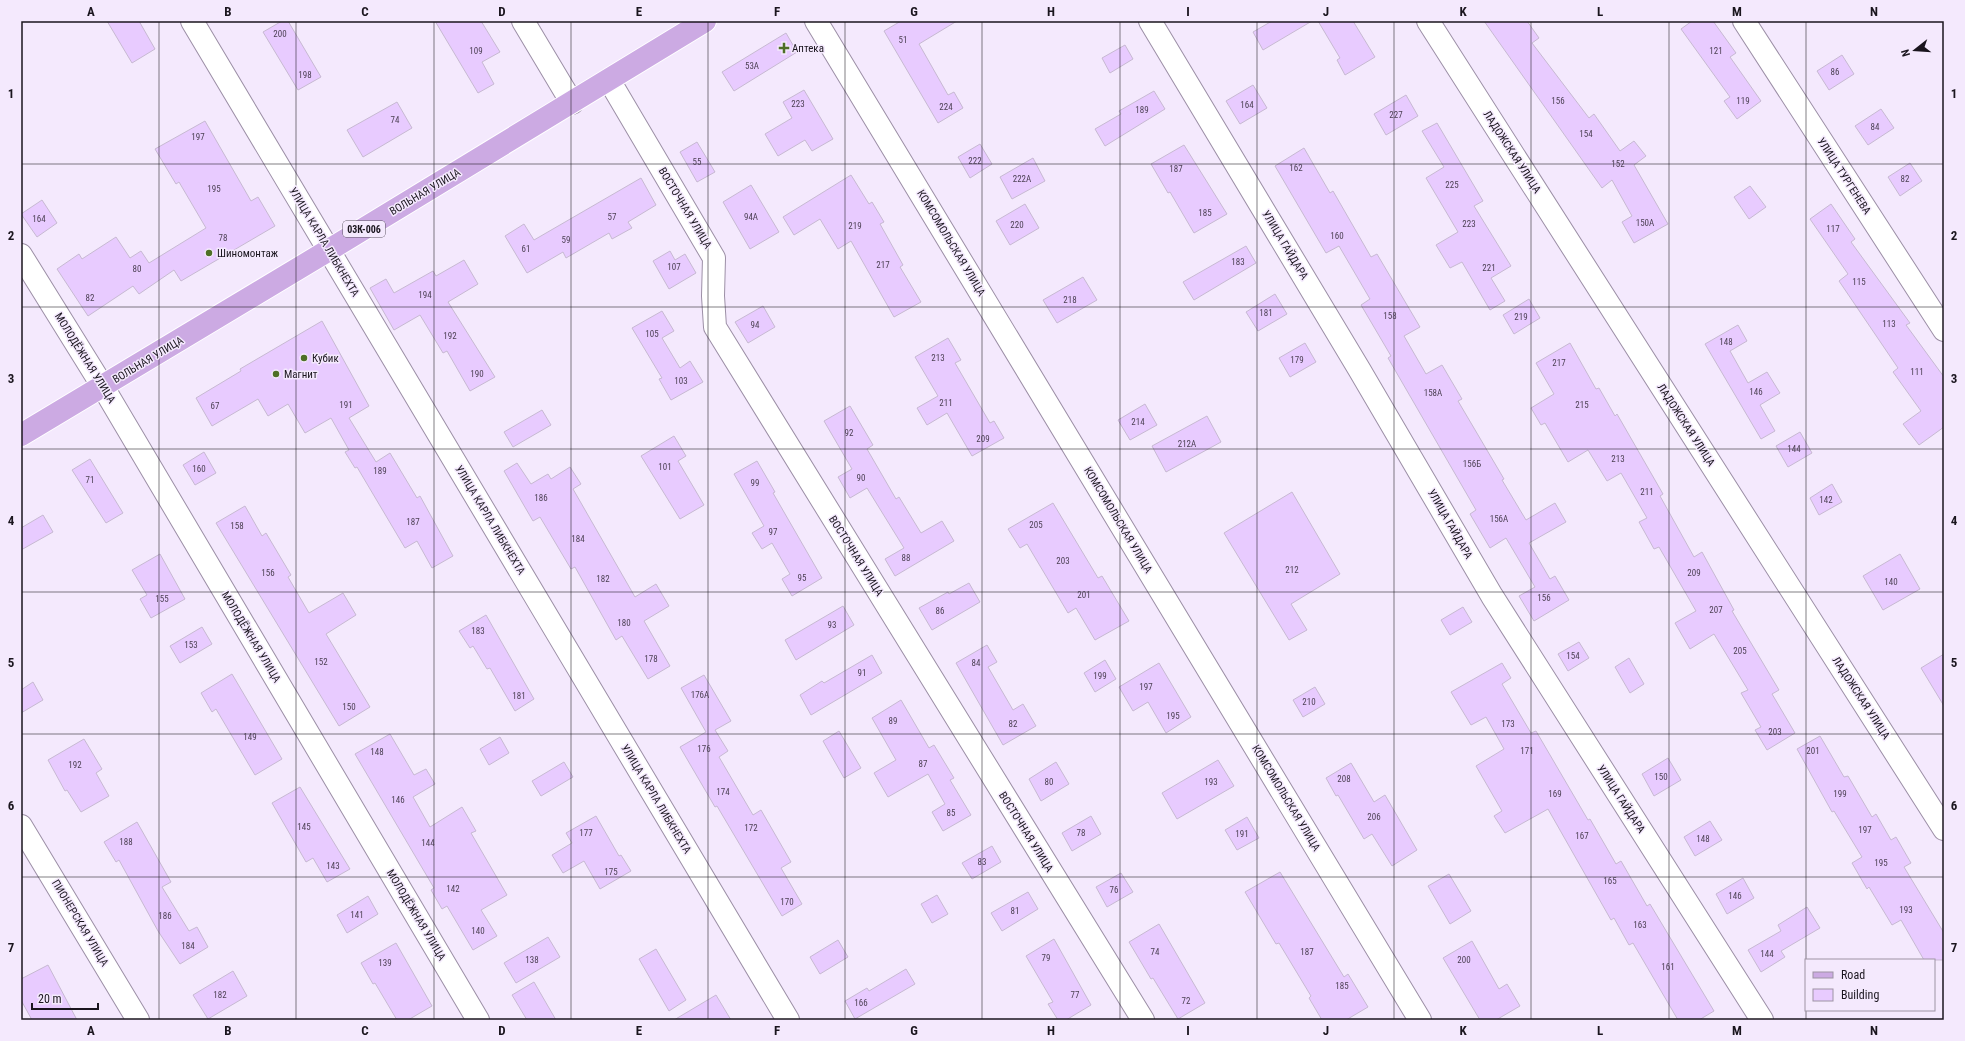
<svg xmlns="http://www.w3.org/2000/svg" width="1965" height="1041" font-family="'Roboto Condensed',sans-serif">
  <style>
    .building { fill: #e8cbff; stroke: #c7b9d2 }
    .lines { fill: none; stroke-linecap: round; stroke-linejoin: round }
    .minor-casing { stroke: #9c8fa6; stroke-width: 24 }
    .major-casing { stroke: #fff; stroke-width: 24 }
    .minor { stroke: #fff; stroke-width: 22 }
    .major { stroke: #ccaae3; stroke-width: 22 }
    .grid { fill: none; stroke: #1a151e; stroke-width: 1; stroke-opacity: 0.55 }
    .poi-dot { fill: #4e6f26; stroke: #f4e9fd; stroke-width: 1.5 }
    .labels { text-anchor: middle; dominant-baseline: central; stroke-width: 3; stroke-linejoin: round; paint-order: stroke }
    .number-label { font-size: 9px; fill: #4e4256 }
    .shield { fill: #f4e9fd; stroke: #5b5561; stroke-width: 1 }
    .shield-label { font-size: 10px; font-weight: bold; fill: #1a151e }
    .poi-label { font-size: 11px; fill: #1a151e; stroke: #f4e9fd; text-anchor: start }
    .street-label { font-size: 11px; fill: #1a151e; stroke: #f4e9fd }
    .neatline { fill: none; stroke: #1a151e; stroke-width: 1.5 }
    .grid-label { font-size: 13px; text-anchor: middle; font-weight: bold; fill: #1a151e }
  </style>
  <rect width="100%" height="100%" fill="#f4e9fd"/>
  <!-- building -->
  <path class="building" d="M107 21H139L155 49 132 63Z
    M282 21H288L321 77 298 90 263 32Z
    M435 21H481L500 52 482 62 494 84 478 93Z
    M901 21H957L919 44 948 95 954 92 963 108 938 123 884 31Z
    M1272 21H1312L1263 50 1253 32Z
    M1318 21H1353L1375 57 1345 75 1337 60 1340 58Z
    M1484 21H1527L1539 38 1532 43 1589 118 1594 114 1620 151 1634 141 1646 156 1634 165 1668 224 1634 243 1622 222 1632 216 1612 180 1602 188Z
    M1692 21H1713L1736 53 1730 57 1761 101 1737 119 1724 101 1730 97 1681 29Z
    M786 33 797 52 734 91 722 72Z
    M1125 45 1133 59 1110 73 1102 58Z
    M1842 55 1854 74 1829 90 1817 71Z
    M1253 85 1267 108 1240 124 1226 101Z
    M804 90 833 139 812 151 805 140 778 156 765 134 792 118 783 102Z
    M1154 91 1165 109 1105 146 1095 129 1121 114 1119 111Z
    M1406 95 1418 116 1386 135 1374 114Z
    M397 102 412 128 363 157 347 130Z
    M1881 109 1894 128 1868 145 1855 126Z
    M205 121 251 201 258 197 275 226 181 281 174 270 139 294 133 286 88 316 57 269 79 254 82 259 116 237 130 258 141 251 149 263 206 228 179 182 176 184 155 149Z
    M1437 123 1483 201 1474 206 1511 266 1491 278 1505 301 1490 310 1462 262 1450 268 1436 245 1458 232 1426 178 1444 167 1422 131Z
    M697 142 715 172 697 182 680 152Z
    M980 144 992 164 970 178 958 157Z
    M1184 145 1227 214 1194 233 1170 192 1168 193 1151 164Z
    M1304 148 1330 193 1333 191 1371 257 1377 254 1420 327 1404 336 1426 374 1442 365 1462 399 1458 401 1504 479 1502 480 1526 520 1555 503 1566 522 1529 543 1550 579 1555 576 1569 600 1534 621 1519 596 1535 587 1506 538 1490 548 1470 514 1476 510 1388 358 1391 356 1361 305 1370 299 1339 246 1326 253 1275 166Z
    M1033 158 1045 181 1012 199 1000 177Z
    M1910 163 1922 181 1900 196 1888 177Z
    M851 175 869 204 872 202 884 222 880 224 903 265 900 267 921 302 894 317 851 241 838 249 820 219 794 235 783 217Z
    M641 178 656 205 628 222 632 228 612 239 609 233 566 258 563 252 527 273 505 236 524 224 534 240Z
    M751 185 779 232 750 249 723 202Z
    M1750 186 1766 207 1749 219 1734 197Z
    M42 200 57 223 37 237 21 214Z
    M1025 204 1039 228 1010 245 996 221Z
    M1831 204 1855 239 1851 242 1910 323 1906 325 1944 377V427L1919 445 1903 424 1921 411 1893 372 1898 368 1839 281 1848 274 1810 219Z
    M1246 246 1256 263 1194 300 1183 282Z
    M670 251 675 260 685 254 696 273 669 289 653 261Z
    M464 260 478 284 448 302 495 377 470 391 447 351 443 353 420 315 394 330 370 288 386 279 394 293 433 271 436 276Z
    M1083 277 1097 300 1057 323 1043 300Z
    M1275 294 1287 314 1258 331 1246 312Z
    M1529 299 1540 318 1514 334 1503 315Z
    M763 306 775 327 748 343 735 322Z
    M662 311 674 331 662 338 680 368 690 361 703 382 671 400 659 379 662 378 632 328Z
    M322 321 369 406 349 418 376 462 390 453 417 498 420 496 453 556 432 568 417 541 405 548 357 467 355 468 345 452 349 450 331 418 305 433 288 404 268 416 258 399 212 426 196 398 241 371 240 369Z
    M1738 325 1747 341 1730 351 1748 383 1767 372 1780 393 1760 405 1775 431 1761 439 1705 344Z
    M948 338 961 360 955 363 990 423 994 421 1004 438 972 456 947 413 927 425 917 408 938 396 915 357Z
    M1305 343 1316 362 1290 377 1279 358Z
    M1570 343 1596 389 1599 388 1615 416 1617 414 1663 494 1660 496 1694 557 1702 552 1734 610 1732 611 1779 690 1772 694 1795 733 1767 750 1755 730 1761 727 1741 693 1748 690 1714 634 1690 649 1675 623 1696 611 1659 547 1654 549 1639 522 1647 518 1621 473 1607 481 1588 450 1568 462 1545 423 1541 425 1531 408 1554 394 1536 363Z
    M1145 404 1157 425 1130 440 1118 420Z
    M850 406 873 445 867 449 896 499 899 497 921 533 942 521 954 541 895 576 885 559 904 548 867 488 850 498 838 477 852 469 824 421Z
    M542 410 551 425 513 447 504 432Z
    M1207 416 1221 442 1166 472 1152 446Z
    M1800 432 1812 453 1788 467 1776 446Z
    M674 436 686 456 678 461 704 505 680 519 641 456Z
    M204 452 216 473 195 485 183 465Z
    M90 459 123 513 106 523 72 470Z
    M757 461 775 492 773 493 822 578 792 596 782 579 790 574 772 543 762 549 752 533 764 526 734 474Z
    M517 463 531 484 548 474 551 479 570 467 581 484 573 489 635 597 656 584 669 606 644 621 670 666 648 679 622 636 616 640 575 567 571 569 540 517 533 521 504 471Z
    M1832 484 1842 502 1819 515 1810 498Z
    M1292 492 1340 574 1291 604 1307 630 1289 640 1224 533Z
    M1053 503 1098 578 1102 576 1129 621 1095 640 1076 608 1068 613 1027 544 1020 548 1008 529Z
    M245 506 262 536 266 533 291 575 288 577 309 613 343 593 356 615 326 634 370 707 339 726 216 523Z
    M43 515 53 532 21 550V528Z
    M160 554 185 599 151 618 140 599 147 595 132 570Z
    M1900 554 1920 589 1883 610 1863 576Z
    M969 583 980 602 932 630 919 608 948 592 949 594Z
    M843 606 854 625 796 660 785 640Z
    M1463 607 1472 622 1450 635 1441 620Z
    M486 615 534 699 515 711 490 668 487 669 473 646 470 648 459 631Z
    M202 627 212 644 180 663 170 646Z
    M1579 642 1589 658 1568 671 1558 654Z
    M987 645 997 662 988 667 1013 710 1023 704 1036 726 1003 745 956 663Z
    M1944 654V706L1921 668Z
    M872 655 882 673 811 715 800 695 822 681 824 683Z
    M1629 658 1644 684 1630 693 1615 667Z
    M1105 660 1116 679 1095 692 1084 673Z
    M1159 663 1191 717 1166 733 1148 702 1133 711 1119 687Z
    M1502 663 1511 678 1502 684 1531 733 1536 731 1588 820 1590 819 1616 864 1621 861 1647 906 1650 904 1714 1011 1699 1020H1678L1633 943 1629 945 1614 918 1611 920 1548 809 1505 833 1494 816 1502 811 1476 766 1504 749 1486 717 1471 725 1451 692Z
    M232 674 282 759 255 775 216 709 212 712 201 693Z
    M704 675 731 721 715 730 728 751 719 757 753 815 761 810 791 862 781 868 802 904 782 916 717 806 715 807 680 747 706 732 681 688Z
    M33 682 43 700 21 713V690Z
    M1315 687 1325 704 1303 717 1293 700Z
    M901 700 929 748 934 745 954 778 950 780 971 815 943 831 932 812 945 804 928 774 888 797 874 773 896 760 872 718Z
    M839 731 861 768 844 778 823 741Z
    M390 734 414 775 426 769 435 784 413 797 430 827 462 807 476 831 471 833 507 895 481 910 497 936 473 950 447 906 442 909 431 890 434 888 355 754Z
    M1820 736 1844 777 1848 776 1872 817 1876 814 1891 840 1896 837 1911 863 1904 867 1944 933V960H1924L1901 920 1892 925 1869 887 1867 889 1852 863 1862 857 1834 811 1832 812 1797 749Z
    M500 737 509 753 489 765 480 749Z
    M84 739 102 769 96 773 109 796 81 812 67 790 65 791 48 760Z
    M1668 758 1681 780 1654 796 1642 774Z
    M1218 760 1234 786 1177 819 1162 793Z
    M564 762 573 777 541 796 532 781Z
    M1056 762 1069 784 1041 801 1029 779Z
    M1351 763 1374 802 1385 795 1417 850 1392 866 1372 834 1364 839 1338 795 1336 796 1326 778Z
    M300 787 350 869 327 882 313 858 306 862 272 803Z
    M596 816 619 856 621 855 631 871 600 889 584 861 563 873 552 855 572 843 566 833Z
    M1091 816 1101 834 1072 851 1062 833Z
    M1247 817 1259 838 1237 850 1225 830Z
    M1710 821 1722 840 1695 856 1684 837Z
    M137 822 171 882 162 887 189 931 197 927 208 947 180 964 158 931 119 860 116 862 104 842Z
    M992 846 1001 862 972 879 962 863Z
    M1280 872 1344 977 1348 974 1368 1007 1346 1020H1322L1309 998 1311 996 1279 943 1276 944 1245 892Z
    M1121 873 1133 892 1107 907 1096 887Z
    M1449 874 1471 911 1450 924 1428 886Z
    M1743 878 1754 898 1727 914 1716 894Z
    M1028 892 1038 909 1002 931 991 913Z
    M937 895 948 914 932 923 921 904Z
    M368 896 378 914 347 933 337 915Z
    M1807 907 1820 928 1781 951 1785 957 1761 972 1748 950 1781 931 1778 925Z
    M1159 924 1205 1003 1178 1019 1153 978 1151 979 1129 942Z
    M548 937 560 957 516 983 504 963Z
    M1054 939 1091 1005 1066 1020H1058L1048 1004 1053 1002 1026 956Z
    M838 940 848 957 820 974 810 957Z
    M1472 941 1499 989 1507 984 1520 1006 1496 1020H1480L1443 958Z
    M396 943 432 1006 408 1020H397L375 983 373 984 361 963Z
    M656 949 686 1000 669 1011 639 959Z
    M48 965 77 1020H32L21 1000V979Z
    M906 969 915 984 855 1019 845 1001 867 988 869 991Z
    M233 971 247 996 208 1019 193 995Z
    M534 982 556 1020H527L512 995Z
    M716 995 731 1020H674Z"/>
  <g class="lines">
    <!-- minor casing -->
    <g class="minor-casing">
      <path id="minor" d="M192 21 788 1020
        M523 21 572 103
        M816 21 1420 1020
        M1150 21 1359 369 1492 596 1762 1020
        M1428 21 1944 829
        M1744 21 1944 330
        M609 80 714 258 713 296 715 327 1143 1020
        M21 255 103 387 478 1020
        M21 826 138 1020"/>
    </g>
    <!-- major casing -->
    <g class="major-casing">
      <path id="major" d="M21 435 329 250 705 21"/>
    </g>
    <!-- minor -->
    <use href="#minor" class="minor"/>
    <!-- major -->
    <use href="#major" class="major"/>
  </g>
  <!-- grid -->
  <path class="grid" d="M159 21V1020M296 21V1020M434 21V1020M571 21V1020M708 21V1020M845 21V1020M982 21V1020M1120 21V1020M1257 21V1020M1394 21V1020M1531 21V1020M1669 21V1020M1806 21V1020M21 164H1944M21 307H1944M21 449H1944M21 592H1944M21 734H1944M21 877H1944"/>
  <!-- markers -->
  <g class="poi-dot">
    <path d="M782 42h4v4h4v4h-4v4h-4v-4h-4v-4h4z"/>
    <circle cx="209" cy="253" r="4"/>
    <circle cx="304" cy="358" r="4"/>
    <circle cx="276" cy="374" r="4"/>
  </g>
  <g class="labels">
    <!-- number labels -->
    <g class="number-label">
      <text x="280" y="34">200</text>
      <text x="903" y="40">51</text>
      <text x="476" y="51">109</text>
      <text x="1716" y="51">121</text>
      <text x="752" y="66">53А</text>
      <text x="1835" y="72">86</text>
      <text x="305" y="75">198</text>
      <text x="1558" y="101">156</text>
      <text x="1743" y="101">119</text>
      <text x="798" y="104">223</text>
      <text x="1247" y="105">164</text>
      <text x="946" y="107">224</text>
      <text x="1142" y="110">189</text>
      <text x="1396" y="115">227</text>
      <text x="395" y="120">74</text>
      <text x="1875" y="127">84</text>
      <text x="1586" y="134">154</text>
      <text x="198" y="137">197</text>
      <text x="975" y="161">222</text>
      <text x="697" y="162">55</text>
      <text x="1618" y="164">152</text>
      <text x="1296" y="168">162</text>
      <text x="1176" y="169">187</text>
      <text x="1022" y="179">222А</text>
      <text x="1905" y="179">82</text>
      <text x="1452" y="185">225</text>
      <text x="214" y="189">195</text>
      <text x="1205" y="213">185</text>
      <text x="612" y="217">57</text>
      <text x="751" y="217">94А</text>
      <text x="39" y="219">164</text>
      <text x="1645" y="223">150А</text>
      <text x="1469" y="224">223</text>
      <text x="1017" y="225">220</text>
      <text x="855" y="226">219</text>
      <text x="1833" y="229">117</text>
      <text x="1337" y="236">160</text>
      <text x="223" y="238">78</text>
      <text x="566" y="240">59</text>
      <text x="526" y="249">61</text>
      <text x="1238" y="262">183</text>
      <text x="883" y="265">217</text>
      <text x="674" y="267">107</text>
      <text x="1489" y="268">221</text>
      <text x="137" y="269">80</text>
      <text x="1859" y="282">115</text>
      <text x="425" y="295">194</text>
      <text x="90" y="298">82</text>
      <text x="1070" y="300">218</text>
      <text x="1266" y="313">181</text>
      <text x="1390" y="316">158</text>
      <text x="1521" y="317">219</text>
      <text x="1889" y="324">113</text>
      <text x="755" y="325">94</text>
      <text x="652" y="334">105</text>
      <text x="450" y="336">192</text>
      <text x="1726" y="342">148</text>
      <text x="938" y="358">213</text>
      <text x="1297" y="360">179</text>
      <text x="1559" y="363">217</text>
      <text x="1917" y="372">111</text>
      <text x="477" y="374">190</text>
      <text x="681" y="381">103</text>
      <text x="1756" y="392">146</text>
      <text x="1433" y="393">158А</text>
      <text x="946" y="403">211</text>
      <text x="346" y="405">191</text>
      <text x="1582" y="405">215</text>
      <text x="215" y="406">67</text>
      <text x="1138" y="422">214</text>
      <text x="849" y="433">92</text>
      <text x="983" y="439">209</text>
      <text x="1187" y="444">212А</text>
      <text x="1794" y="449">144</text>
      <text x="1618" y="459">213</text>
      <text x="1472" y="464">156Б</text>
      <text x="665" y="467">101</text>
      <text x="199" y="469">160</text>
      <text x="380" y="471">189</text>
      <text x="861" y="478">90</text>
      <text x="90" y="480">71</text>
      <text x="755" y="483">99</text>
      <text x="1647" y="492">211</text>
      <text x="541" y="498">186</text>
      <text x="1826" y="500">142</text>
      <text x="1499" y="519">156А</text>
      <text x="413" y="522">187</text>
      <text x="1036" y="525">205</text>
      <text x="237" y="526">158</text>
      <text x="773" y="532">97</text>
      <text x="578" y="539">184</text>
      <text x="906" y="558">88</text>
      <text x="1063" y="561">203</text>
      <text x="1292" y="570">212</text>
      <text x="268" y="573">156</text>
      <text x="1694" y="573">209</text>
      <text x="802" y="578">95</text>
      <text x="603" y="579">182</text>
      <text x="1891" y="582">140</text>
      <text x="1084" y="595">201</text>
      <text x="1544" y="598">156</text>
      <text x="162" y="599">155</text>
      <text x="1716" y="610">207</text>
      <text x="940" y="611">86</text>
      <text x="624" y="623">180</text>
      <text x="832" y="625">93</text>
      <text x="478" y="631">183</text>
      <text x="191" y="645">153</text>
      <text x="1740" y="651">205</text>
      <text x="1573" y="656">154</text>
      <text x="651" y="659">178</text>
      <text x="321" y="662">152</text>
      <text x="976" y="663">84</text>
      <text x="862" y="673">91</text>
      <text x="1100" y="676">199</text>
      <text x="1146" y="687">197</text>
      <text x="700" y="695">176А</text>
      <text x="519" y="696">181</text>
      <text x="1309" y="702">210</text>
      <text x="349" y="707">150</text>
      <text x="1173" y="716">195</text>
      <text x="893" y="721">89</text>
      <text x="1013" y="724">82</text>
      <text x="1508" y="724">173</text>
      <text x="1775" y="732">203</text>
      <text x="250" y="737">149</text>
      <text x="704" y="749">176</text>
      <text x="1527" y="751">171</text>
      <text x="1813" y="751">201</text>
      <text x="377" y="752">148</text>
      <text x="923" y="764">87</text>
      <text x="75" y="765">192</text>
      <text x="1661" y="777">150</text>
      <text x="1344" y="779">208</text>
      <text x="1049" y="782">80</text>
      <text x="1211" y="782">193</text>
      <text x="723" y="792">174</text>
      <text x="1555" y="794">169</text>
      <text x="1840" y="794">199</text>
      <text x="398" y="800">146</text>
      <text x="951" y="813">85</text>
      <text x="1374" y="817">206</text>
      <text x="304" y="827">145</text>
      <text x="751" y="828">172</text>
      <text x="1865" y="830">197</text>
      <text x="586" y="833">177</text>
      <text x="1081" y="833">78</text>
      <text x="1242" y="834">191</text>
      <text x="1582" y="836">167</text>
      <text x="1703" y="839">148</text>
      <text x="126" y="842">188</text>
      <text x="428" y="843">144</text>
      <text x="982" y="862">83</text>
      <text x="1881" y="863">195</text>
      <text x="333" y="866">143</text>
      <text x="611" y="872">175</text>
      <text x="1610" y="881">165</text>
      <text x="453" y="889">142</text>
      <text x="1114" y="890">76</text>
      <text x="1735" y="896">146</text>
      <text x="787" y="902">170</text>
      <text x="1906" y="910">193</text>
      <text x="1015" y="911">81</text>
      <text x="357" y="915">141</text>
      <text x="165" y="916">186</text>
      <text x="1640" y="925">163</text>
      <text x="478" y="931">140</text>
      <text x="188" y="946">184</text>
      <text x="1155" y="952">74</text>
      <text x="1307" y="952">187</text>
      <text x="1767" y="954">144</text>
      <text x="1046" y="958">79</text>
      <text x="532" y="960">138</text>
      <text x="1464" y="960">200</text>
      <text x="385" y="963">139</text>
      <text x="1668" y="967">161</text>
      <text x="1342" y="986">185</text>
      <text x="220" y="995">182</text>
      <text x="1075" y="995">77</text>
      <text x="1186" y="1001">72</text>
      <text x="861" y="1003">166</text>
    </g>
    <!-- shield labels -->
    <rect class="shield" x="343" y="221" width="42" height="16" rx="3"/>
    <g class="shield-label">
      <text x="364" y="229">03К-006</text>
    </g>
    <!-- poi labels -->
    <g class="poi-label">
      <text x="792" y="48">Аптека</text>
      <text x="217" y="253">Шиномонтаж</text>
      <text x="312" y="358">Кубик</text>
      <text x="284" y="374">Магнит</text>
    </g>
    <!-- street labels -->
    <g class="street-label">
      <text transform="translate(1512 152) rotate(57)">ЛАДОЖСКАЯ УЛИЦА</text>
      <text transform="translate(1844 176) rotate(57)">УЛИЦА ТУРГЕНЕВА</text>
      <text transform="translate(425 192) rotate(-31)">ВОЛЬНАЯ УЛИЦА</text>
      <text transform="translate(685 208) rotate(59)">ВОСТОЧНАЯ УЛИЦА</text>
      <text transform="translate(324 242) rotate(59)">УЛИЦА КАРЛА ЛИБКНЕХТА</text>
      <text transform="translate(951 243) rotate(59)">КОМСОМОЛЬСКАЯ УЛИЦА</text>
      <text transform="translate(1285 245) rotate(59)">УЛИЦА ГАЙДАРА</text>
      <text transform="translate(85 358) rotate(58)">МОЛОДЁЖНАЯ УЛИЦА</text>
      <text transform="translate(148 360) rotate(-31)">ВОЛЬНАЯ УЛИЦА</text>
      <text transform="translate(1686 425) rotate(57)">ЛАДОЖСКАЯ УЛИЦА</text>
      <text transform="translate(490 520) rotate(59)">УЛИЦА КАРЛА ЛИБКНЕХТА</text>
      <text transform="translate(1118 520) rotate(59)">КОМСОМОЛЬСКАЯ УЛИЦА</text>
      <text transform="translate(1450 524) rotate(60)">УЛИЦА ГАЙДАРА</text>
      <text transform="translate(856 556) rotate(58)">ВОСТОЧНАЯ УЛИЦА</text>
      <text transform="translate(251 637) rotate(59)">МОЛОДЁЖНАЯ УЛИЦА</text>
      <text transform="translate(1861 698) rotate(57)">ЛАДОЖСКАЯ УЛИЦА</text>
      <text transform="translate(1286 798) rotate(59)">КОМСОМОЛЬСКАЯ УЛИЦА</text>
      <text transform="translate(656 799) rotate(59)">УЛИЦА КАРЛА ЛИБКНЕХТА</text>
      <text transform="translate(1621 799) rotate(57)">УЛИЦА ГАЙДАРА</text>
      <text transform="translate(1026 832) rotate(58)">ВОСТОЧНАЯ УЛИЦА</text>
      <text transform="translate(416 915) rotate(59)">МОЛОДЁЖНАЯ УЛИЦА</text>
      <text transform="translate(80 923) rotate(59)">ПИОНЕРСКАЯ УЛИЦА</text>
    </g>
  </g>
  <!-- border -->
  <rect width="1965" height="1041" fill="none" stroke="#f4e9fd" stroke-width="44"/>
  <!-- legend -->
  <rect x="1805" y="959" width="130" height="52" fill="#f4e9fd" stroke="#9d94a4"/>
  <rect x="1813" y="972" width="20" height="6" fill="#ccaae3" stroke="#9d94a4"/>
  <text x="1841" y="979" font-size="12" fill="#1a151e">Road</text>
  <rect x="1813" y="989" width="20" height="12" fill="#e8cbff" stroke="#9d94a4"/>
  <text x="1841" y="999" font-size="12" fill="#1a151e">Building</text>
  <!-- north arrow -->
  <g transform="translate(1915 50) rotate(253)" stroke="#f4e9fd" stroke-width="3" paint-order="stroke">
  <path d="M0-3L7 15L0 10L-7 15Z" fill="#1a151e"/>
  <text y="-6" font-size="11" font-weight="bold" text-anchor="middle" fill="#1a151e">N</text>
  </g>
  <!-- scale -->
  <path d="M32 1003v6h66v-6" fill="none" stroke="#1a151e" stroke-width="2"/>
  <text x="38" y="1003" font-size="12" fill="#1a151e" stroke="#f4e9fd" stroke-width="3" paint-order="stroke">20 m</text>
  <rect x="22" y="22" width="1921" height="997" class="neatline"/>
  <g class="grid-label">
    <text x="91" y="16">A</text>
    <text x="228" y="16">B</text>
    <text x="365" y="16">C</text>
    <text x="502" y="16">D</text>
    <text x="639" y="16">E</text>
    <text x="777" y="16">F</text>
    <text x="914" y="16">G</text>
    <text x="1051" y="16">H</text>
    <text x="1188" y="16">I</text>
    <text x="1326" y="16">J</text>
    <text x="1463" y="16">K</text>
    <text x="1600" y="16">L</text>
    <text x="1737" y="16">M</text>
    <text x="1874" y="16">N</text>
    <text x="11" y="98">1</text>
    <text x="1954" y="98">1</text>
    <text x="11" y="240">2</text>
    <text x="1954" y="240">2</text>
    <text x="11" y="383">3</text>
    <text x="1954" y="383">3</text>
    <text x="11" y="525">4</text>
    <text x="1954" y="525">4</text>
    <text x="11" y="667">5</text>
    <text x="1954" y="667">5</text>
    <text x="11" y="810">6</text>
    <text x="1954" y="810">6</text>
    <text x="11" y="952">7</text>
    <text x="1954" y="952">7</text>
    <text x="91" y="1035">A</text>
    <text x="228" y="1035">B</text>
    <text x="365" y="1035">C</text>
    <text x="502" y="1035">D</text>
    <text x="639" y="1035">E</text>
    <text x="777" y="1035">F</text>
    <text x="914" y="1035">G</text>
    <text x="1051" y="1035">H</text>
    <text x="1188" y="1035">I</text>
    <text x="1326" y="1035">J</text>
    <text x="1463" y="1035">K</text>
    <text x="1600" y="1035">L</text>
    <text x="1737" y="1035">M</text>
    <text x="1874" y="1035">N</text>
  </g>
</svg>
